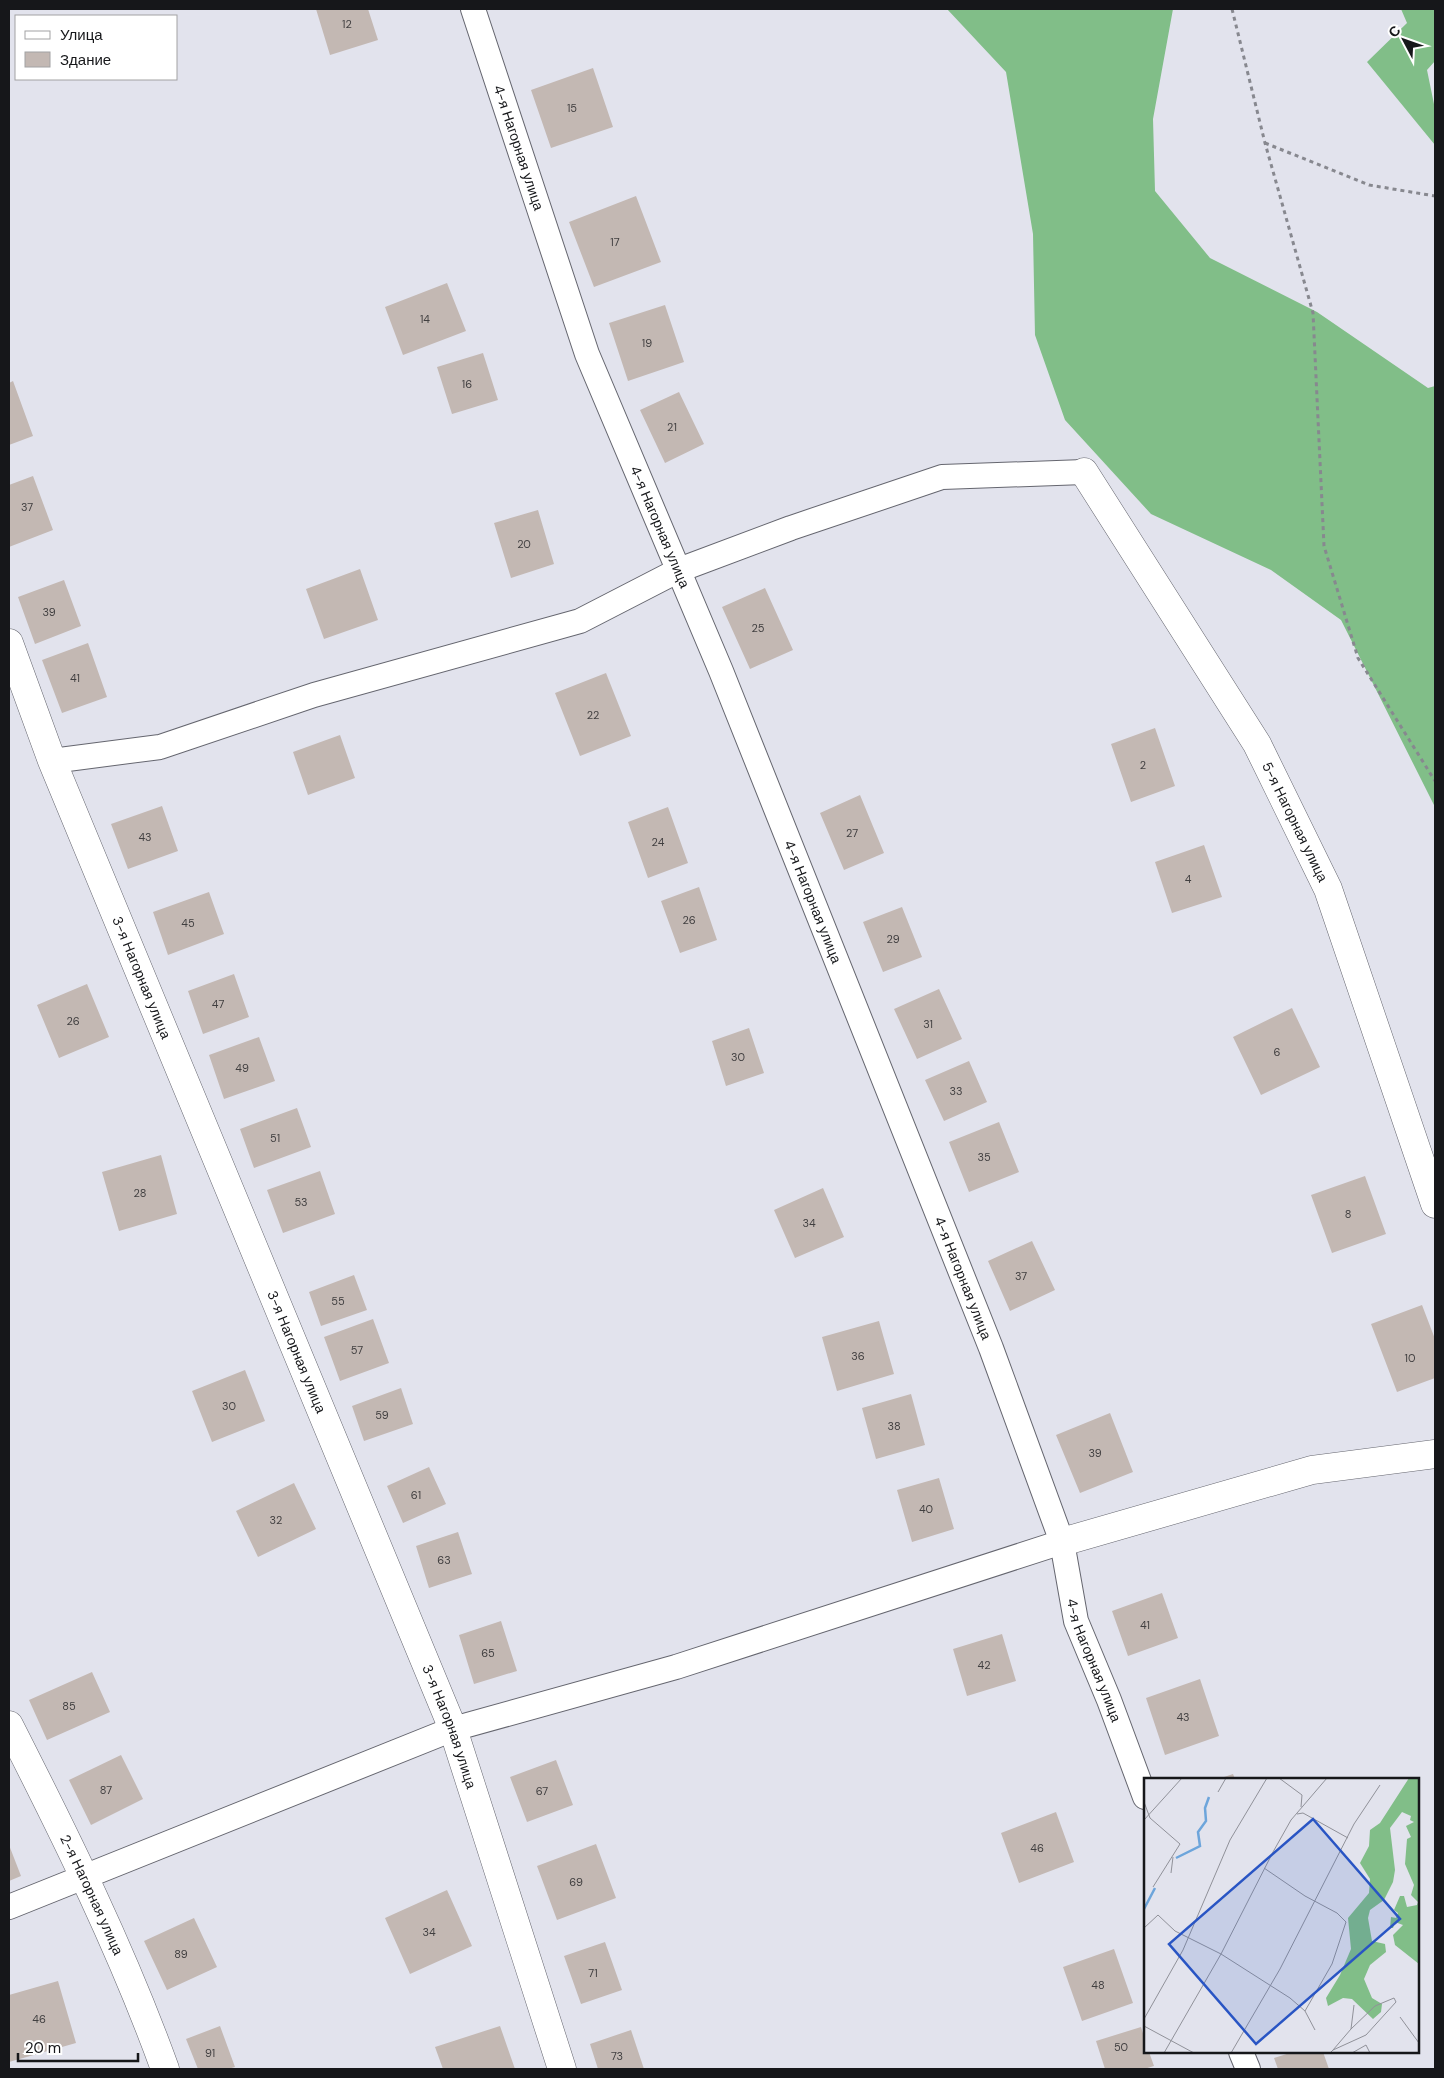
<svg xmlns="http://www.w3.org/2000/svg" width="1444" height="2078" font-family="'DM Sans',sans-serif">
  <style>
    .forest { fill: #81be88 }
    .building { fill: #c3b8b3 }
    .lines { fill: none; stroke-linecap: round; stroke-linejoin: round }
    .lane-casing { stroke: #65666f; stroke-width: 26 }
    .street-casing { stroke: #65666f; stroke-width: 29 }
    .path { stroke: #87888f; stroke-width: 3; stroke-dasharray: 4 4; stroke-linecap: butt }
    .lane { stroke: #fff; stroke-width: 24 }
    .street { stroke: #fff; stroke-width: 28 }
    .labels { text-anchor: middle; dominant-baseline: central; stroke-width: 4.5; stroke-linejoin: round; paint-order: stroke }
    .number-label { font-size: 11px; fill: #413f40 }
    .street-label { font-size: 14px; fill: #16171a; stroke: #fff }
    .inset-river { fill: none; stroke: #6da5db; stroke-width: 2.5 }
    .inset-road { fill: none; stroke: #909199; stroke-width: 1 }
    .view { fill: #2955c4; fill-opacity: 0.15; stroke: #2955c4; stroke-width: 2.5 }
    .inset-edge { fill: none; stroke: #16171a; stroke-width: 2.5 }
  </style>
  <rect width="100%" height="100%" fill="#e2e3ed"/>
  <!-- forest -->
  <path class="forest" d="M947 9H1173L1153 119 1155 191 1210 258 1317 312 1428 388 1435 386V807L1341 620 1271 570 1151 514 1065 420 1035 335 1033 234 1006 72Z
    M1401 9H1435V61L1427 70 1435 109V145L1367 62 1407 23Z"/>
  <!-- building -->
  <path class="building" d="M316 9H368L378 40 330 55Z
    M593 68 613 127 551 148 531 90Z
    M636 196 661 262 594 287 569 222Z
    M447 283 466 331 403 355 385 307Z
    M665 305 684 362 628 381 609 323Z
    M483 353 498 400 452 414 437 367Z
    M13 381 33 436 9 445V383Z
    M679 392 704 444 665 463 640 410Z
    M33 476 53 530 9 547V485Z
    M538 510 554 564 511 578 494 523Z
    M360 569 378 620 324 639 306 589Z
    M64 580 81 626 35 644 18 597Z
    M765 588 793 650 750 669 722 607Z
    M88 643 107 697 62 713 42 660Z
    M606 673 631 736 580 756 555 693Z
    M1155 728 1175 786 1131 802 1111 744Z
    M340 735 355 778 308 795 293 752Z
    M860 795 884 853 844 870 820 813Z
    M162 806 178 851 128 869 111 824Z
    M668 807 688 863 648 878 628 822Z
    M1204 845 1222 897 1172 913 1155 862Z
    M699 887 717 940 680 953 661 901Z
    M209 892 224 934 168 955 153 912Z
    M902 907 922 957 883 972 863 922Z
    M234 974 249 1017 203 1034 188 991Z
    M87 984 109 1037 59 1058 37 1005Z
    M939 989 962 1039 917 1059 894 1009Z
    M1292 1008 1320 1067 1261 1095 1233 1037Z
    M749 1028 764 1073 726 1086 712 1041Z
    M259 1037 275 1081 224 1099 209 1055Z
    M969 1061 987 1102 944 1121 925 1080Z
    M297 1108 311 1147 254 1168 240 1129Z
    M999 1122 1019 1172 969 1192 949 1142Z
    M161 1155 177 1214 119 1231 102 1172Z
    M320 1171 335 1214 283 1233 267 1190Z
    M1365 1176 1386 1234 1332 1253 1311 1195Z
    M823 1188 844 1237 795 1258 774 1210Z
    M1032 1241 1055 1290 1010 1311 988 1261Z
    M354 1275 367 1310 321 1326 309 1292Z
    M1422 1305 1435 1339V1378L1397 1392 1371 1324Z
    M373 1319 389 1363 340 1381 324 1337Z
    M879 1321 894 1374 837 1391 822 1337Z
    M245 1370 265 1421 212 1442 192 1391Z
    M401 1388 413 1424 364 1441 352 1406Z
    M911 1394 925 1445 876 1459 862 1408Z
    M1110 1413 1133 1472 1080 1493 1056 1435Z
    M429 1467 446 1504 403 1523 387 1486Z
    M939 1478 954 1529 912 1542 897 1490Z
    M294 1483 316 1529 258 1557 236 1511Z
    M458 1532 472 1574 429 1588 416 1546Z
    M1162 1593 1178 1638 1128 1656 1112 1611Z
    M501 1621 517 1671 474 1684 459 1635Z
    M1002 1634 1016 1681 967 1696 953 1649Z
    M92 1672 110 1712 47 1740 29 1700Z
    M1200 1679 1219 1736 1165 1755 1146 1698Z
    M121 1755 143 1799 91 1825 69 1780Z
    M556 1760 573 1805 527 1822 510 1777Z
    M1233 1774 1235 1779H1218Z
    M1056 1812 1074 1862 1019 1883 1001 1833Z
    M596 1844 616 1898 557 1920 537 1866Z
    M9 1845 21 1876 9 1881Z
    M447 1890 472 1946 410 1974 385 1918Z
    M194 1918 217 1967 167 1990 144 1941Z
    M605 1942 622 1990 581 2004 564 1956Z
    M1114 1949 1133 2003 1082 2021 1063 1967Z
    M58 1981 76 2043 9 2062V1995Z
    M220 2026 235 2067 228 2069H198L186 2039Z
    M500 2026 515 2069H443L435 2047Z
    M1141 2027 1145 2040V2052H1149L1154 2066 1144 2069H1105L1096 2041Z
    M631 2030 644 2069H598L590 2044Z
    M1293 2052H1323L1329 2069H1278L1274 2058Z"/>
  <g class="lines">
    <!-- lane casing -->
    <g class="lane-casing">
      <g id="lane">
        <path id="s1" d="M473 9 587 354 721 671 991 1348 1062 1542 1076 1621 1109 1700 1145 1797"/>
        <path d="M52 761 160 747 314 695 580 621 679 570 791 528 942 477 1084 472"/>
        <path d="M9 1907 453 1729 676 1667 1062 1542"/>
        <path d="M1241 2052 1248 2069"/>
      </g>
    </g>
    <!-- street casing -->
    <g class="street-casing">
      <g id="street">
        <path id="s2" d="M1084 472 1257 744 1328 889 1435 1204"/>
        <path id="s3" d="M9 643 52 761 453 1729 562 2069"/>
        <path d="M1062 1542 1312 1470 1435 1454"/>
        <path id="s4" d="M9 1725C66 1837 122 1950 165 2069"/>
      </g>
    </g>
    <!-- path -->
    <path class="path" d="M1232 9 1265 143 1313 313 1324 546 1358 658 1435 781
      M1265 143 1369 185 1435 196"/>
    <!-- lane -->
    <use href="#lane" class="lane"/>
    <!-- street -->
    <use href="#street" class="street"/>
  </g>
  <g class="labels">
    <!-- number labels -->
    <g class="number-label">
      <text x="347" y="24">12</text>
      <text x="572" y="108">15</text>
      <text x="615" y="242">17</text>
      <text x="425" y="319">14</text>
      <text x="647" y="343">19</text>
      <text x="467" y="384">16</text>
      <text x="672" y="427">21</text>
      <text x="27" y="507">37</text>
      <text x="524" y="544">20</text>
      <text x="49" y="612">39</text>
      <text x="758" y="628">25</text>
      <text x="75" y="678">41</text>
      <text x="593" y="715">22</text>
      <text x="1143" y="765">2</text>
      <text x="852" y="833">27</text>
      <text x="145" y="837">43</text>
      <text x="658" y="842">24</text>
      <text x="1188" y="879">4</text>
      <text x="689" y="920">26</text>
      <text x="188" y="923">45</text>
      <text x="893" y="939">29</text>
      <text x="218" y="1004">47</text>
      <text x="73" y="1021">26</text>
      <text x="928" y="1024">31</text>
      <text x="1277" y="1052">6</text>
      <text x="738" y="1057">30</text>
      <text x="242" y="1068">49</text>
      <text x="956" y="1091">33</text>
      <text x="275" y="1138">51</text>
      <text x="984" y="1157">35</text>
      <text x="140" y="1193">28</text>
      <text x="301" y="1202">53</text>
      <text x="1348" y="1214">8</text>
      <text x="809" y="1223">34</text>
      <text x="1021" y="1276">37</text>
      <text x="338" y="1301">55</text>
      <text x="357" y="1350">57</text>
      <text x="858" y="1356">36</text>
      <text x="1410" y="1358">10</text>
      <text x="229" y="1406">30</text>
      <text x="382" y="1415">59</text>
      <text x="894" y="1426">38</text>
      <text x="1095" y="1453">39</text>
      <text x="416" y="1495">61</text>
      <text x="926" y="1509">40</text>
      <text x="276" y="1520">32</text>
      <text x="444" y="1560">63</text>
      <text x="1145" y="1625">41</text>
      <text x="488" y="1653">65</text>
      <text x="984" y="1665">42</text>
      <text x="69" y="1706">85</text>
      <text x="1183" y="1717">43</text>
      <text x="106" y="1790">87</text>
      <text x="542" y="1791">67</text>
      <text x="1037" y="1848">46</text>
      <text x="576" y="1882">69</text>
      <text x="429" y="1932">34</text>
      <text x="181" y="1954">89</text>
      <text x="593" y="1973">71</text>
      <text x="1098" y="1985">48</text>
      <text x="39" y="2019">46</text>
      <text x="1121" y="2047">50</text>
      <text x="210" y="2053">91</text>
      <text x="617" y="2056">73</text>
    </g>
    <!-- street labels -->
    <g class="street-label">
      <text stroke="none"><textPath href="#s1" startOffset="146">4-я Нагорная улица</textPath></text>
      <text stroke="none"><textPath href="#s1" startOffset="551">4-я Нагорная улица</textPath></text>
      <text stroke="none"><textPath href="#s2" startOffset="409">5-я Нагорная улица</textPath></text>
      <text stroke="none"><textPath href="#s1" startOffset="956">4-я Нагорная улица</textPath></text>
      <text stroke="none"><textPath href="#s3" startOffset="360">3-я Нагорная улица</textPath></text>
      <text stroke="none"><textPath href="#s1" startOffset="1361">4-я Нагорная улица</textPath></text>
      <text stroke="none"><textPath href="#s3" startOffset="765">3-я Нагорная улица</textPath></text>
      <text stroke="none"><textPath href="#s1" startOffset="1766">4-я Нагорная улица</textPath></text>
      <text stroke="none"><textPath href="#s3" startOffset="1170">3-я Нагорная улица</textPath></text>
      <text stroke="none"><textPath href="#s4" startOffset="189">2-я Нагорная улица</textPath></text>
    </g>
  </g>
  <!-- overview -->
  <g transform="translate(1144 1778)">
    <rect width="275" height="275" fill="#e2e3ed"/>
    <path d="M265 0H275V186L251 167 249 157 259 147 251 144 249 150H246L247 139 252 140 254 135 250 132 256 118H260L263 129 273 127 274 124 267 117 270 107 261 86 263 61 267 59 262 48 270 44 266 42 267 38 258 34 246 50 251 92 249 104 240 122 226 132 224 140 228 163 241 166 242 174 226 187 220 201 228 220 238 226 237 234 229 241 208 221 199 220 184 228 182 220 196 197 207 171 204 140 225 115 226 101 216 85 225 68 226 52 236 45Z" fill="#81be88"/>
    <path class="inset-river" d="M32 80 56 68 54 54 62 43 61 30 65 19M0 131 11 110"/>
    <path class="inset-road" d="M135 0 158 17 157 29M74 14 82 0M0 24 6 40 36 66 9 109M153 36 159 35 204 60M0 42 38 0M120 90 161 118 193 135 202 144 188 186 161 233 171 252M27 95 29 79M0 150 14 137 31 153 77 176 146 220 161 233M256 239 275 265M0 241 39 172 86 62 123 0M0 248 50 275M207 251 210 227M20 275 77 176 129 74 147 42 183 0M87 275 136 191 210 46 236 7M186 275 189 272 207 251 231 228 250 220 252 224 222 257 189 272M208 275 222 267 226 275"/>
    <path class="view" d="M169 41 256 141 112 266 25 166Z"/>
    <rect width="275" height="275" class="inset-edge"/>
  </g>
  <!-- border -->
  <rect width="1444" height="2078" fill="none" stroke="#16171a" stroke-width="20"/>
  <!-- legend -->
  <rect x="15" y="15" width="162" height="65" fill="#ffffff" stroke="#a2a2a3"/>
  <rect x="25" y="31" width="25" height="8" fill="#ffffff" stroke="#a2a2a3"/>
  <text x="60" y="40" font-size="15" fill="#16171a">Улица</text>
  <rect x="25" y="52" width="25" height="15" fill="#c3b8b3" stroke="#a2a2a3"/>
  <text x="60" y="65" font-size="15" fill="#16171a">Здание</text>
  <!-- north arrow -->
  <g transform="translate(1404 40) rotate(311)" stroke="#ffffff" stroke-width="4" paint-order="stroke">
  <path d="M0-4L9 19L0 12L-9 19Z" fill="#16171a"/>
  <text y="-8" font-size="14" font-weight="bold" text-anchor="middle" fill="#16171a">С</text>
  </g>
  <!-- scale -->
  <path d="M18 2053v8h120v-8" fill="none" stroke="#16171a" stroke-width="2.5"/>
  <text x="25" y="2053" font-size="15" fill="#16171a" stroke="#ffffff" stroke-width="4" paint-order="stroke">20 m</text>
</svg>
